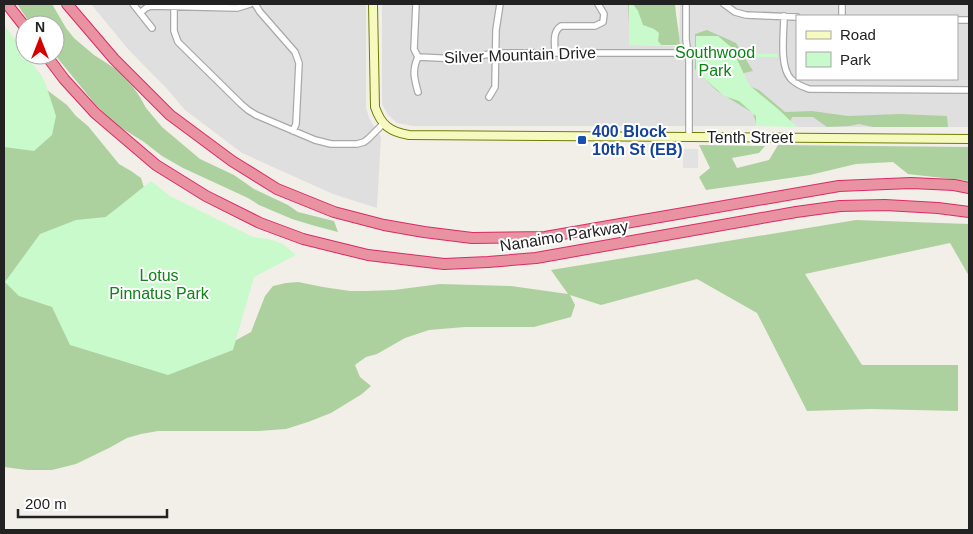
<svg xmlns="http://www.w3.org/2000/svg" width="973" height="534" font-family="Helvetica,sans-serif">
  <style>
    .residential { fill: #e0dfdf; fill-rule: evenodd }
    .forest { fill: #add19e }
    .park { fill: #c8facc }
    .parking { fill: #e2e2e2 }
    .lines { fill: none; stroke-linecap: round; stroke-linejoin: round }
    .street-casing { stroke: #a9a9a9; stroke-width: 8 }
    .secondary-casing { stroke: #707d05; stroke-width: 10 }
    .highway-casing { stroke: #dc2a67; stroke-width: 12 }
    .street { stroke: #fff; stroke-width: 5.5 }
    .secondary { stroke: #f7fabf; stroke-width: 8 }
    .highway { stroke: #e892a2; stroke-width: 10 }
    .transit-dot { fill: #1a4fb4; stroke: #fff; stroke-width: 2 }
    .labels { text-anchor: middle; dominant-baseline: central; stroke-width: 4; stroke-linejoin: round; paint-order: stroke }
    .park-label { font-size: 16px; fill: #0c8416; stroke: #fff }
    .street-label { font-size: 16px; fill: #222; stroke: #fff }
    .transit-label { font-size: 16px; font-weight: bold; fill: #164399; stroke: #fff; text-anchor: start }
  </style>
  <rect width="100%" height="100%" fill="#f2efe9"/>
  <!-- residential -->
  <path class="residential" d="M91 4H366V108L370 120 381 137 377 208 333 194 242 153 185 110 168 90 127 48Z
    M382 4H629V45L679 46 680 4H969V127H797L749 85 734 53 739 101 756 117V126H413L397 123 388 115 382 104ZM797 16H957V79H797Z"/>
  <!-- forest -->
  <path class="forest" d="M17 4H52L66 28 74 38 94 55 116 69 133 87 140 97 146 108 162 127 200 159 234 175 254 189 288 205 298 212 334 221 338 232 315 226 292 219 259 205 248 198 183 168 162 156 144 142 112 122 95 104 55 55V25H31Z
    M628 4H675C676 18 679 31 680 45H630Z
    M707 30 736 43 753 71 744 73 741 83 759 90 785 112 812 111 848 116 899 114 947 116 948 127H873L859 124 849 126 827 127 813 117H792L789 126H757L753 113 717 91 695 69V34Z
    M4 42C20 55 42 68 47 90L67 105 76 116 88 126 119 164 131 171 141 178 145 191C132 200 118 207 106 217L227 345 251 332 265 296 273 286 286 283 298 282 323 287 350 291H365L394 290 440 284 511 286 568 294 551 270 856 220 969 224V276L950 243 805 274 862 365H958V411L870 409 807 411 757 313 697 279 601 305 570 295 575 305 571 317 534 327H465L429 330 405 338 377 354 366 357 355 365 360 377 371 386 362 394 331 413 308 422 286 429 259 431H158L141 434 127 438 109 448 76 464 52 470H27L4 467Z
    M699 145 765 146 759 153 732 158 737 168 769 160 778 145 969 147V181L908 174 893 162 856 164 810 175 706 190 699 177 710 168Z"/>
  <!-- park -->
  <path class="park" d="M629 4H633L638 11 643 25 654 29 659 33 658 41 662 46 629 45Z
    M4 25 25 52V55H27L28 57 45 82 56 116 52 135 34 151 4 147Z
    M696 36H718L731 47 734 53 778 54V57H736L749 85 778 109 797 127 756 126V116L739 101 724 96 696 71Z
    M151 181 170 196 253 237 269 239 283 244 296 255 254 277 233 350 168 375 70 345 52 307 19 296 5 282 40 234 76 220 106 217Z"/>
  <!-- parking -->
  <path class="parking" d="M683 149H698V168H683Z"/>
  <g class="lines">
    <!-- street casing -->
    <g class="street-casing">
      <path id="street" d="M133 4 152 28
        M255 4 260 12 295 52 299 63 296 124 293 131
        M416 4 414 49 418 57
        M686 4V40L689 61V137
        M724 4 735 12 746 15 797 17
        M842 4V16
        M174 8V31L178 42 241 104 248 110 256 115 315 140 331 144H357L364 142 368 139 383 124
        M140 13 146 8 151 6 237 8 250 4
        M784 16C784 33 779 66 791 79 796 84 803 87 809 89L969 90
        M957 20H969
        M555 53C555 43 552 32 561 26H595L603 22 604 14 598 4
        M418 92C414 78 412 70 418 57L461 59 496 53H688
        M489 97 495 87 496 30 500 4"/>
    </g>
    <!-- secondary casing -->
    <g class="secondary-casing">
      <path id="secondary" d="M373 4 375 107C381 125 390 132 409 135L969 139"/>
    </g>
    <!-- highway casing -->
    <g class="highway-casing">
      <path id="highway" d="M7 4 25 27
        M67 4 114 59 170 115 232 161 277 189 334 212 384 225 424 232 472 238 545 237 839 186 911 183 954 185 969 188
        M46 55 64 79 95 113 156 165 206 196 260 223 303 239 368 255 444 264 488 262 536 258 796 212 840 206 885 205 938 208 969 212"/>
    </g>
    <!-- street -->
    <use href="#street" class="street"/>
    <!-- secondary -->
    <use href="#secondary" class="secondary"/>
    <!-- highway -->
    <use href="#highway" class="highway"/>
  </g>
  <!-- markers -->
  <rect class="transit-dot" x="577" y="135" width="10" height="10" rx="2.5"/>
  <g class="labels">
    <!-- park labels -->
    <g class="park-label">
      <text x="715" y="52">Southwood<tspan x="715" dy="18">Park</tspan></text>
      <text x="159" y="275">Lotus<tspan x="159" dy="18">Pinnatus Park</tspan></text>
    </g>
    <!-- street labels -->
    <g class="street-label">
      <text transform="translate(520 55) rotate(-2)">Silver Mountain Drive</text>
      <text x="750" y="137">Tenth Street</text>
      <text transform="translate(564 236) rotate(-9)">Nanaimo Parkway</text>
    </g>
    <!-- transit labels -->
    <g class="transit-label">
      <text x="592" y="131">400 Block<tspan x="592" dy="18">10th St (EB)</tspan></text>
    </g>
  </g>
  <!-- border -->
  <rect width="973" height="534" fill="none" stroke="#222222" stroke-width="10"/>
  <!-- legend -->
  <rect x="796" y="15" width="162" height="65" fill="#ffffff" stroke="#a7a7a7"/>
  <rect x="806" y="31" width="25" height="8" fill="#f7fabf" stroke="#a7a7a7"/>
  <text x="840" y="40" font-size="15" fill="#222222">Road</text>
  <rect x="806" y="52" width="25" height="15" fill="#c8facc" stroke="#a7a7a7"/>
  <text x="840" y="65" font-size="15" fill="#222222">Park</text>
  <!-- north arrow -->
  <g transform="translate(40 40)"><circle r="24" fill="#ffffff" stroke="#a7a7a7"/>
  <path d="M0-4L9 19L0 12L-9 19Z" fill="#d40000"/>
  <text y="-8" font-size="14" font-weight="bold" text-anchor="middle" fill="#222222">N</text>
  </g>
  <!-- scale -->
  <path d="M18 509v8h149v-8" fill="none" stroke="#222222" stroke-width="2.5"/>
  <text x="25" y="509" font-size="15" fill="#222222" stroke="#ffffff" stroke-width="4" paint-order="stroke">200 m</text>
</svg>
